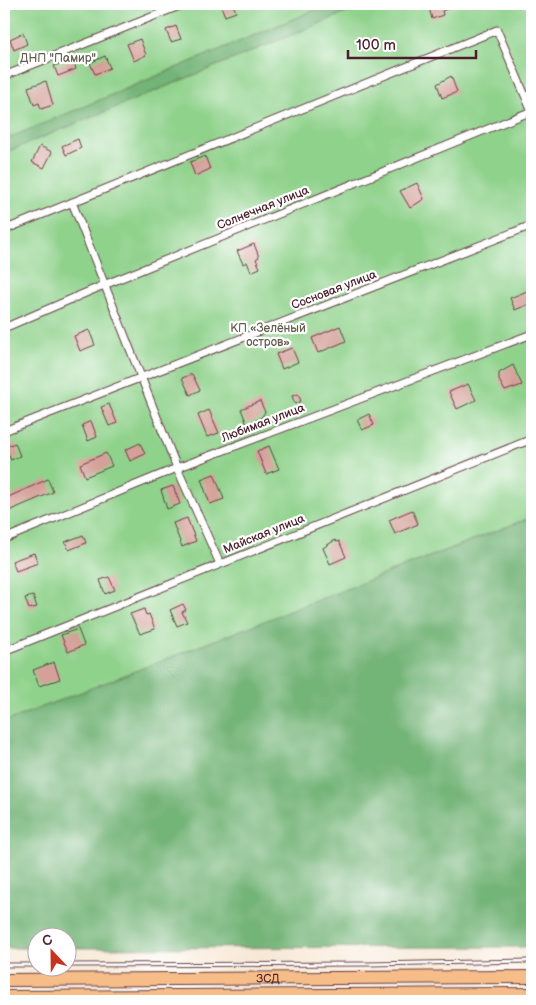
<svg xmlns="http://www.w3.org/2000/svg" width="536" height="1005" font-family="'Balsamiq Sans',sans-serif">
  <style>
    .green { fill: #8fd28b; stroke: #6c785b }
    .forest { fill: #73b477; stroke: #5e6a51 }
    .building { fill: #d4a098 }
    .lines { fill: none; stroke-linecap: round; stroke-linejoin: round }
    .service-casing { stroke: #643d44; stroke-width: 5 }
    .minor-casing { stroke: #643d44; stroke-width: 9 }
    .motorway-casing { stroke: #643d44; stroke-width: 14 }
    .service { stroke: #fff; stroke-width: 3 }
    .minor { stroke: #fff; stroke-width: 7 }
    .motorway { stroke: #f7bd88; stroke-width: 12 }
    .labels { text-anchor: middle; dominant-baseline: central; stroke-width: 4.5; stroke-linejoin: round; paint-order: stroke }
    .park-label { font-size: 12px; fill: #625e4d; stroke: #fff }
    .street-label { font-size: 12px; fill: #4a1f2b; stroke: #fff }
  </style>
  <rect width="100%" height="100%" fill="#fff"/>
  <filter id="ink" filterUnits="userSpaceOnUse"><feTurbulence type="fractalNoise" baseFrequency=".02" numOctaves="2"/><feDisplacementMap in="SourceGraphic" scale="10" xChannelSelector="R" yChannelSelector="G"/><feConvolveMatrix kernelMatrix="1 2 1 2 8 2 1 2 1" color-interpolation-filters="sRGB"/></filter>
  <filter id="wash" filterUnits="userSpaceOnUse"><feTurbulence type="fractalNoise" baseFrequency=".0096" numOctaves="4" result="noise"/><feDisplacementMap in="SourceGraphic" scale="20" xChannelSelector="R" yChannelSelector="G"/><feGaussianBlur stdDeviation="1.12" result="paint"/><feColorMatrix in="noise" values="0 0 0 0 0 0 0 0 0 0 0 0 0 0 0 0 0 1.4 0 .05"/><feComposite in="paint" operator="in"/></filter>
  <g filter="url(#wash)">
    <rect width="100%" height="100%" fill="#f7e8d5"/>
    <!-- green -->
    <path class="green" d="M4 4H329L4 140Z
      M367 4H532V517L4 722V153Z"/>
    <!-- forest -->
    <path class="forest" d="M329 4H367L4 153V140Z
      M532 517V947L68 948V938H38L37 948H4V722Z"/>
    <g id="blocks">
      <!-- building -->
      <path class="building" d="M220 4H233L236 12 225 16Z
        M428 4H458L442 11 443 15 432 19Z
        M176 26 181 39 171 42 166 30Z
        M23 33 27 44 14 50 10 39Z
        M140 39 146 55 134 61 127 44Z
        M105 56 110 68 95 74 90 63Z
        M73 59 76 69 58 76 54 66Z
        M451 76 457 92 442 98 437 84Z
        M46 81 53 105 41 109 39 103 34 105 28 87Z
        M78 139 81 148 66 155 62 146Z
        M40 146 52 152 44 168 32 162Z
        M205 156 210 169 195 176 190 162Z
        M417 183 424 199 410 208 400 191Z
        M254 244 259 257 256 259 260 268 251 272 247 262 243 264 237 251Z
        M532 289V303L515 310 510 298Z
        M340 326 346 341 318 353 312 338Z
        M89 330 95 345 80 351 74 336Z
        M292 348 298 362 282 369 276 354Z
        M513 365 522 385 505 391 499 380V373Z
        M192 374 200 390 190 395 182 378Z
        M468 384 476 400 457 409 449 392Z
        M298 394 301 401 295 404 292 396Z
        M260 401 265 412 261 418 247 424 241 409Z
        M109 404 117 423 109 426 101 407Z
        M209 410 219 433 207 437 198 415Z
        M369 414 374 425 362 430 357 420Z
        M91 421 97 437 88 441 82 425Z
        M15 443 20 456 11 460 5 447Z
        M140 443 145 454 130 461 125 450Z
        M269 446 279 469 266 474 257 451Z
        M106 453 112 466 85 477 80 464Z
        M214 474 224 499 210 504 201 479Z
        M48 479 53 492 4 513V499Z
        M173 486 180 504 167 509 161 490Z
        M412 510 418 524 395 534 389 520Z
        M187 518 196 541 182 547 173 523Z
        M83 535 86 543 69 550 65 542Z
        M335 540 336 542 339 541 346 557 330 564 323 548Z
        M34 553 38 563 16 571 12 561Z
        M109 577 115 590 105 594 100 580Z
        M33 596 37 607 29 609 25 598Z
        M183 604 186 610 182 612 187 622 177 626 170 610Z
        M144 609 146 615 149 614 155 629 140 634 130 614Z
        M78 629 84 645 68 652 61 635Z
        M54 662 60 679 39 686 33 670Z"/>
    </g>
  </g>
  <g filter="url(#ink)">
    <use href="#blocks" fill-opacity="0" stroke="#643d44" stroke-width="1"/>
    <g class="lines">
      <!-- service casing -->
      <g class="service-casing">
        <path id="service" d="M4 965H38
          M68 965 369 964 532 961"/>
      </g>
      <!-- minor casing -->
      <g class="minor-casing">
        <path id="minor" d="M4 76 184 4
          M72 202 177 468 220 564
          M4 230 497 30 532 112
          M4 328 104 285 532 111
          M4 431 532 225
          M4 539 177 468 532 334
          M4 651 532 439"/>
      </g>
      <!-- motorway casing -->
      <g class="motorway-casing">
        <g id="motorway">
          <path id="s1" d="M4 980 532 977"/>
          <path d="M4 997 532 994"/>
        </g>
      </g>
      <!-- service -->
      <use href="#service" class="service"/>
      <!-- minor -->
      <use href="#minor" class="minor"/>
      <!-- motorway -->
      <use href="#motorway" class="motorway"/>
    </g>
  </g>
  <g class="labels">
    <!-- park labels -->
    <g class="park-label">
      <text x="58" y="58">ДНП "Памир"</text>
      <text x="268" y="328">КП «Зелёный<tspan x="268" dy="14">остров»</tspan></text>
    </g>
    <!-- street labels -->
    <g class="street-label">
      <text transform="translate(263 208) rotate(-22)">Солнечная улица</text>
      <text transform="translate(334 290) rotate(-21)">Сосновая улица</text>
      <text transform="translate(263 423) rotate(-21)">Любимая улица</text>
      <text transform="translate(264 534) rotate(-22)">Майская улица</text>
      <text stroke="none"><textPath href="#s1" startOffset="264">ЗСД</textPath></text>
    </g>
  </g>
  <!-- margin -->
  <rect width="536" height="1005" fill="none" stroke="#fff" stroke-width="20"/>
  <!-- north arrow -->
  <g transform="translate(52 952) rotate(338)"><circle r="24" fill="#ffffff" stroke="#b7a5aa"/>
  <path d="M0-4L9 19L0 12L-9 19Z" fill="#c8321e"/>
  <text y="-8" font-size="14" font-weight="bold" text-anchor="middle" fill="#4a1f2b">С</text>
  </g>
  <!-- scale -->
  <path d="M348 50v8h128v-8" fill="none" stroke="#4a1f2b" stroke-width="2.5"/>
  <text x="356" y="50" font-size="15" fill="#4a1f2b" stroke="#ffffff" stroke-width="4" paint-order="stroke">100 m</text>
</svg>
